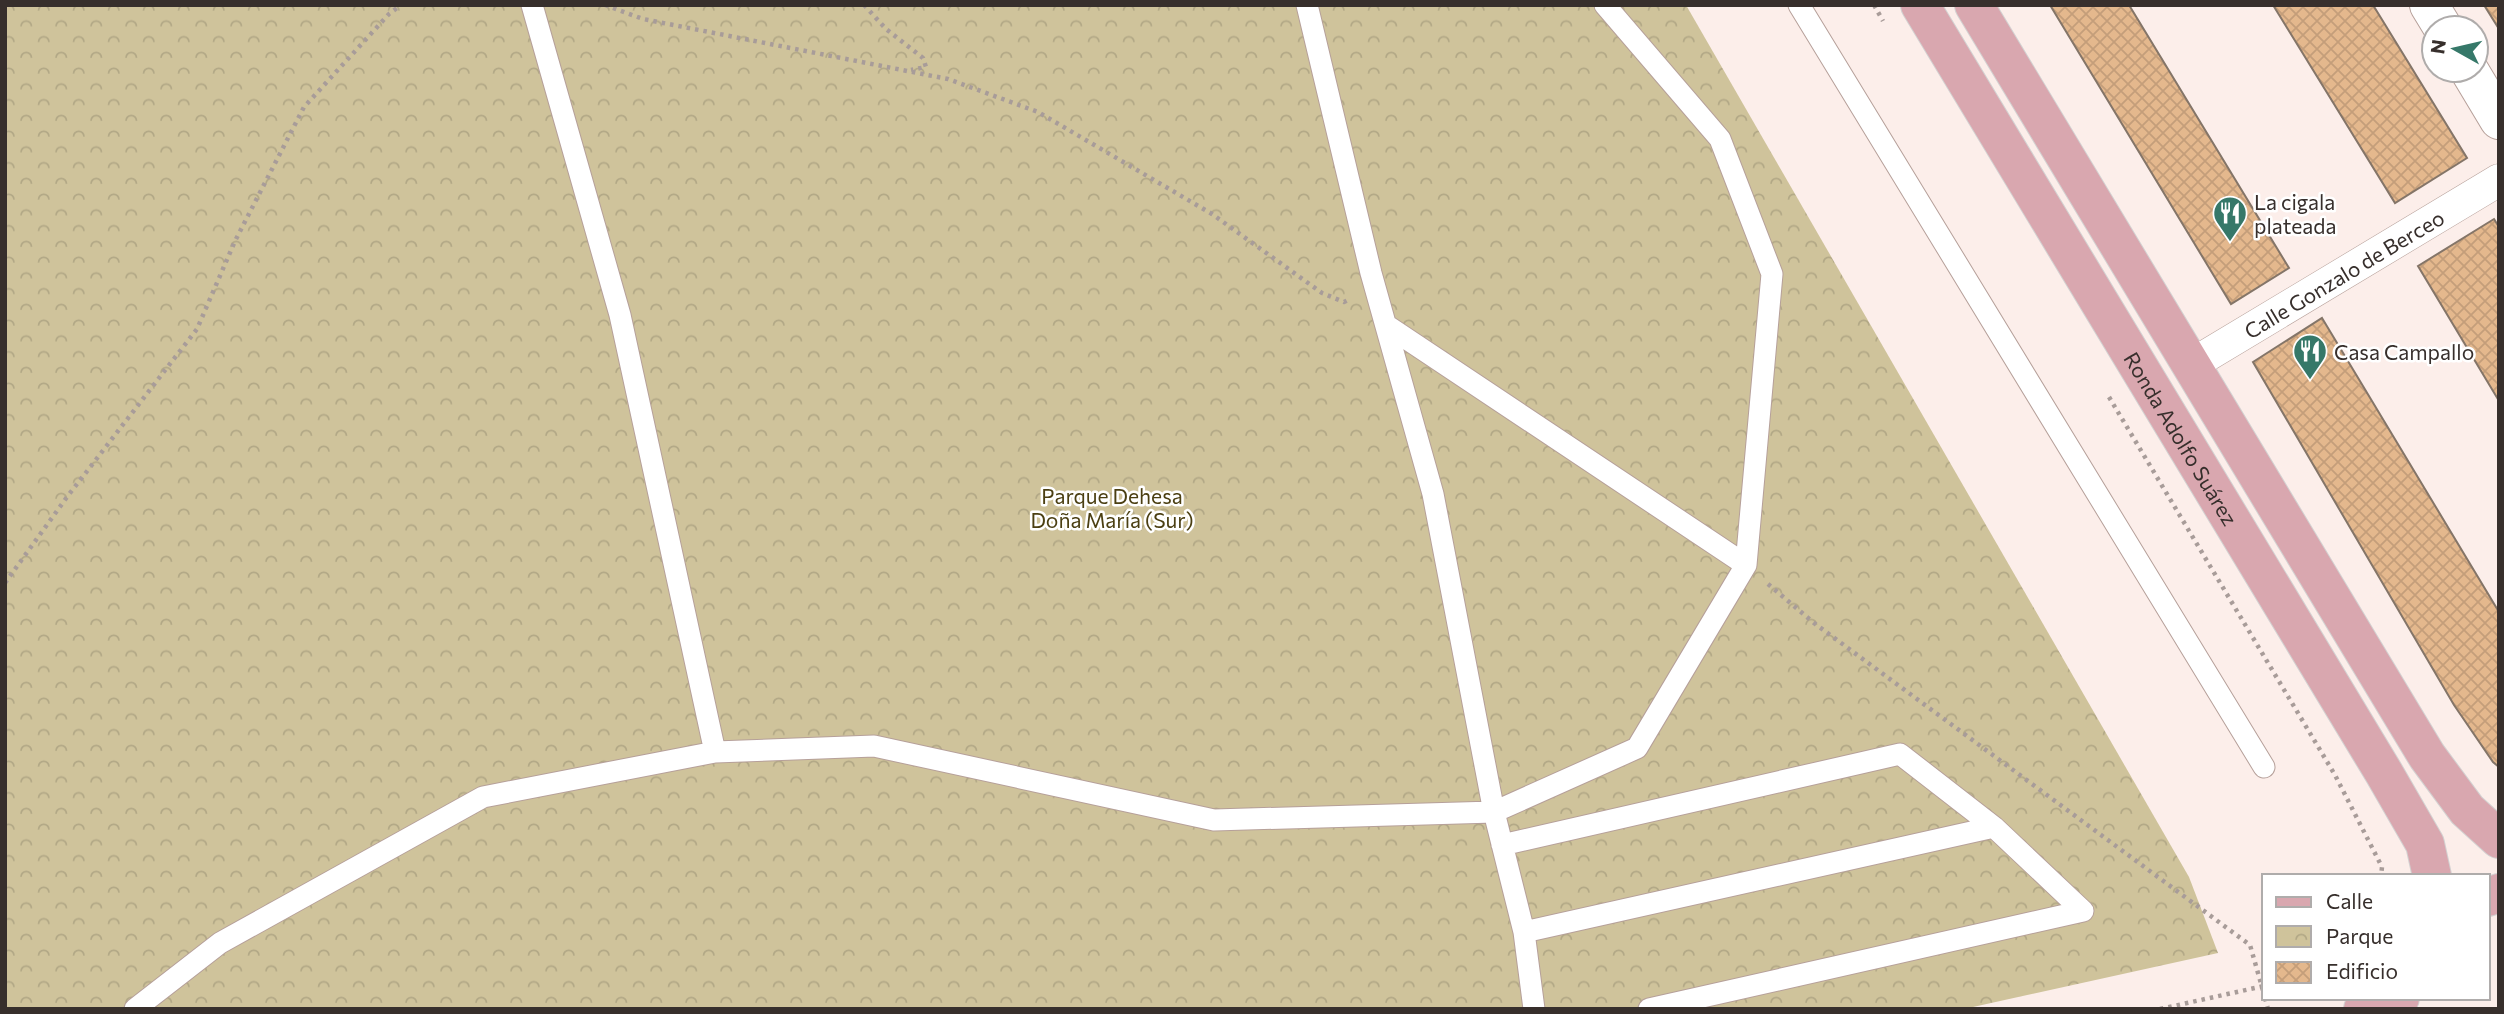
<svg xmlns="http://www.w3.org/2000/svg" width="2504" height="1014" font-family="Commissioner,sans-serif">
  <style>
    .park { fill: url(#park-crowns) }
    .building { fill: url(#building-cross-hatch); stroke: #847568; stroke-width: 2 }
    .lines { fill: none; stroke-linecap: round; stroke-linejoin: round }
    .service-casing { stroke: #b6a09a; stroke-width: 23 }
    .pedestrian-casing { stroke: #b6a09a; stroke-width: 33 }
    .minor-casing { stroke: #b6a09a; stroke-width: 40 }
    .primary-casing { stroke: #d3d1d1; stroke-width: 40 }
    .path { stroke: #a89c99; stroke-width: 4.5; stroke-dasharray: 3.5 5; stroke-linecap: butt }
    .service { stroke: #fff; stroke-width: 21 }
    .pedestrian { stroke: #fff; stroke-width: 32 }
    .minor { stroke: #fff; stroke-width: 38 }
    .primary { stroke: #d9a7af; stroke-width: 38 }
    .labels { text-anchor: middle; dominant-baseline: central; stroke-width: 5; stroke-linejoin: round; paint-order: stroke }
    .poi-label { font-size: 21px; fill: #372f2c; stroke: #fff; text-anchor: start }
    .street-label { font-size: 21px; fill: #372f2c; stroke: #fff }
    .park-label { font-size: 21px; fill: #4b3f12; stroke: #fff }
  </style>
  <defs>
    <pattern id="park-crowns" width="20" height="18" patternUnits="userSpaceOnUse" patternTransform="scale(1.75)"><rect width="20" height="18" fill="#cfc39b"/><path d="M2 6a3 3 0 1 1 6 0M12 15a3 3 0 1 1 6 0" fill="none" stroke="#b2a886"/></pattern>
    <pattern id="building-cross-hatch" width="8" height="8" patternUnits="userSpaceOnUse" patternTransform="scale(1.75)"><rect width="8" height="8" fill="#e4b88d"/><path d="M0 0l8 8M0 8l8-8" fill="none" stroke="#c49e7a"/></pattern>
  </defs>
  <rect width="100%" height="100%" fill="#fceeea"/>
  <!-- park -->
  <path class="park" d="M5 5H1686L2189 877 2218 953 1964 1009H5Z"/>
  <!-- building -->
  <path class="building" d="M2050 5H2129L2289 268 2231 304Z
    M2273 5H2373L2467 158 2395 203Z
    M2484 5H2499V29Z
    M2494 219 2499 227V401L2418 266Z
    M2322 318 2499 612V767L2493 762 2454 705 2253 362Z"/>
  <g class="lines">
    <!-- service casing -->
    <g class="service-casing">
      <path id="service" d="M532 5 620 315 715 752
        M1307 5 1371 273 1433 494 1494 812 1524 932 1534 1009
        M1605 5 1720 139 1772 274 1746 565
        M1799 5 2264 767
        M1502 845 1900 754 1994 827 2083 911 1649 1009
        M1524 932 1994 827
        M135 1009 220 943 483 797 715 752 874 746 1214 820 1494 812 1637 748 1746 565 1386 325"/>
    </g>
    <!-- pedestrian casing -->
    <g class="pedestrian-casing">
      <g id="pedestrian">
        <path id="s1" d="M2191 365 2499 180"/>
      </g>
    </g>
    <!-- minor casing -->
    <g class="minor-casing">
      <path id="minor" d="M2429 5 2443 28
        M2469 70 2499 120"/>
    </g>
    <!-- primary casing -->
    <g class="primary-casing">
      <g id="primary">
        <path id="s2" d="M1920 5 2384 773 2425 844 2432 876"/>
        <path d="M1974 5 2427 756 2467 810 2499 839"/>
        <path d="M2488 897 2499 893"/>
        <path d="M2363 1009 2400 998"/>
      </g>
    </g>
    <!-- path -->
    <path class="path" d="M605 5 643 19 948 79 1038 112 1212 214 1322 293 1344 302 1350 299
      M864 5 886 29 923 58 926 67 911 70
      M1874 5 1883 21
      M2109 397 2335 775 2382 867 2381 876
      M5 583 67 497 197 329 235 241 304 107 389 14 401 5
      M1768 584 1814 623 2250 945 2264 994
      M2265 998 2268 1009
      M2160 1009 2264 986"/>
    <!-- service -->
    <use href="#service" class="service"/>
    <!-- pedestrian -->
    <use href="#pedestrian" class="pedestrian"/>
    <!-- minor -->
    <use href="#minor" class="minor"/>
    <!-- primary -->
    <use href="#primary" class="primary"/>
  </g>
  <!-- icons -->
  <defs>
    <g id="restaurant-pin" transform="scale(1.75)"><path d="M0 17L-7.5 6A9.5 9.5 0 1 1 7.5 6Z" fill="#367869" stroke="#fff"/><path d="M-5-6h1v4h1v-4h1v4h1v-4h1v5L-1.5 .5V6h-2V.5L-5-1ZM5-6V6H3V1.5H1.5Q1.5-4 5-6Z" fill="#fff"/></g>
  </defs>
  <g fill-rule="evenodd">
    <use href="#restaurant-pin" x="2230" y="213"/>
    <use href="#restaurant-pin" x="2310" y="351"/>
  </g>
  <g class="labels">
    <!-- poi labels -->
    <g class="poi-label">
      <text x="2254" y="201">La cigala<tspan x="2254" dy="24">plateada</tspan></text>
      <text x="2334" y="351">Casa Campallo</text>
    </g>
    <!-- street labels -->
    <g class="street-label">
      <text stroke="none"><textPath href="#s1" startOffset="178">Calle Gonzalo de Berceo</textPath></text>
      <text stroke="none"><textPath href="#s2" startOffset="506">Ronda Adolfo Suárez</textPath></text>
    </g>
    <!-- park labels -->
    <g class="park-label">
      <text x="1112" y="495">Parque Dehesa<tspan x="1112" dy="24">Doña María (Sur)</tspan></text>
    </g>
  </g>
  <!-- border -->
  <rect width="2504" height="1014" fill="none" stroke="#372f2c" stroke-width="14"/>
  <!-- legend -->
  <rect x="2262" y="874" width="228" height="126" fill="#ffffff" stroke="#afacab" stroke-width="2"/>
  <rect x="2276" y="897" width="35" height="10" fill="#d9a7af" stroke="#afacab" stroke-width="2"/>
  <text x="2326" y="909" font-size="21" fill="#372f2c">Calle</text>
  <rect x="2276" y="926" width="35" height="21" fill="url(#park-crowns)" stroke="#afacab" stroke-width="2"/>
  <text x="2326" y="944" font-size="21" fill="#372f2c">Parque</text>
  <rect x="2276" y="962" width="35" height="21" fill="url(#building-cross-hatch)" stroke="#afacab" stroke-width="2"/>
  <text x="2326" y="979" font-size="21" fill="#372f2c">Edificio</text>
  <!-- north arrow -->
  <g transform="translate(2455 49) rotate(278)"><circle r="33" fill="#ffffff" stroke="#afacab" stroke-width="2"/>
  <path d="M0-5L12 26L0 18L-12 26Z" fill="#367869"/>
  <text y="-10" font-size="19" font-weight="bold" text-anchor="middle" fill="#372f2c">N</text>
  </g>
</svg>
